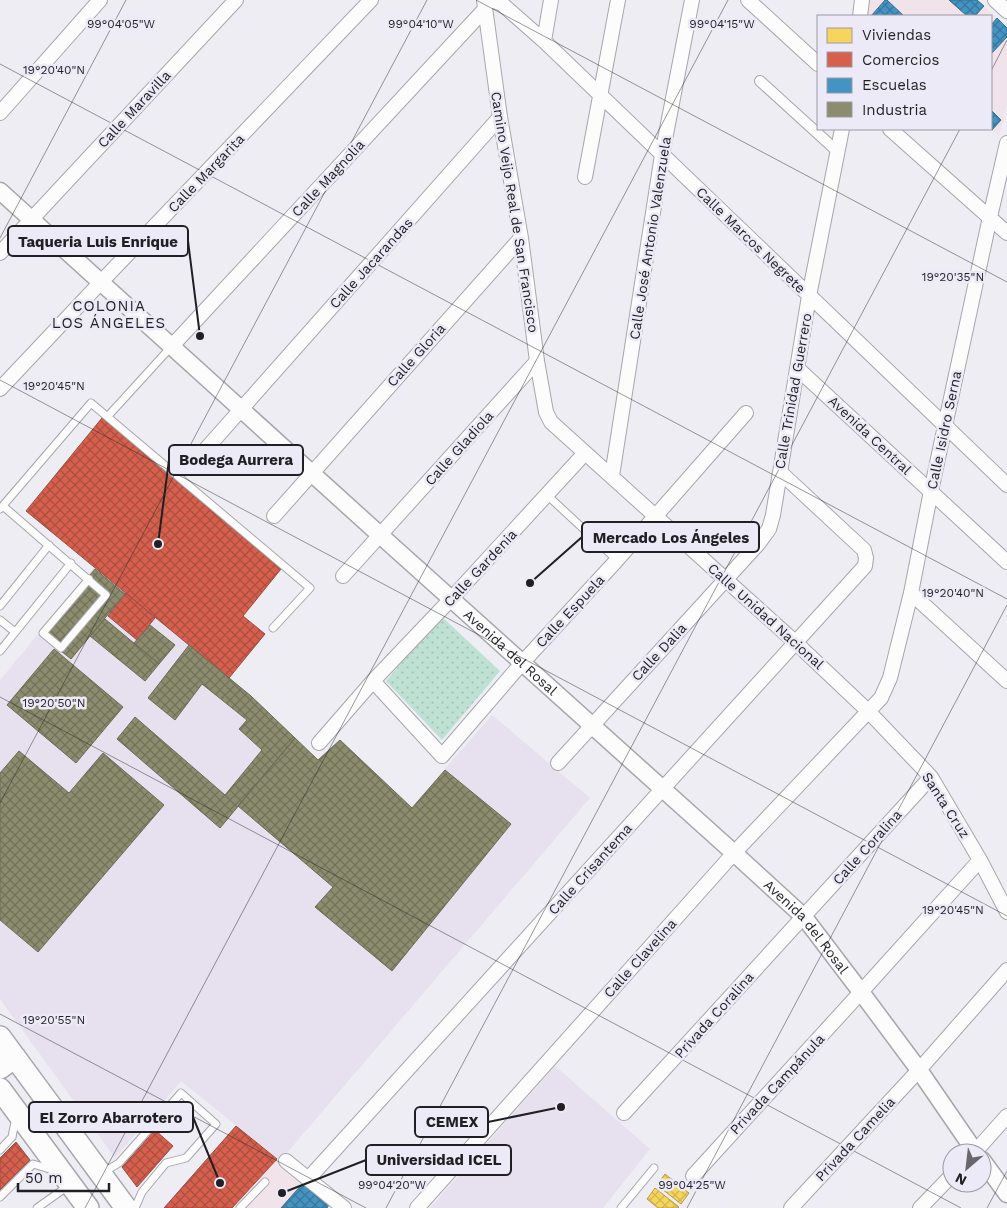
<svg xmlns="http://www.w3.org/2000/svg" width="1007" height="1208" font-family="'Work Sans',sans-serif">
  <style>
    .industrial { fill: #e7e0ee }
    .education { fill: #f1e3ea }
    .grass { fill: url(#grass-dots) }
    .homes { fill: url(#homes-cross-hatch); stroke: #b69e4b }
    .shops { fill: url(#shops-cross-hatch); stroke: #a04c41 }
    .schools { fill: url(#schools-cross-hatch); stroke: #397093 }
    .industry { fill: url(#industry-cross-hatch); stroke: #6c6b58 }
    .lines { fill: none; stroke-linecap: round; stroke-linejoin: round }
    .service-casing { stroke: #a7a6ab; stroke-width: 9 }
    .pedestrian-casing { stroke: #a7a6ab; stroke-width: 12 }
    .minor-casing { stroke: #a7a6ab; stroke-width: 16 }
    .tertiary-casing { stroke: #a7a6ab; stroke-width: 19 }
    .primary-casing { stroke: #a7a6ab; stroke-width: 24 }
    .service { stroke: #fcfcfd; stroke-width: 7 }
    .pedestrian { stroke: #fcfcfd; stroke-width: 10 }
    .minor { stroke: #fcfcfd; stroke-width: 14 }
    .tertiary { stroke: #fcfcfd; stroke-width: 16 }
    .primary { stroke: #fcfcfd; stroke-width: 21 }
    .ticks { fill: none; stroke: #211f24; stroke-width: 1; stroke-opacity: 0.45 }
    .labels { text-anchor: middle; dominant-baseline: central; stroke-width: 5; stroke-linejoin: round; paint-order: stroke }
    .street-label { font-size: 14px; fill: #211f24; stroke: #edeaf7 }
    .neighbourhood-label { font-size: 15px; letter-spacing: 1px; fill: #211f24; stroke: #edeaf7 }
    .ticks-label { font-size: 12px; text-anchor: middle; fill: #211f24; stroke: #edeaf7; stroke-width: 5; stroke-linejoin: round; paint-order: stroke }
    .leader { fill: none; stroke: #211f24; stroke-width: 2 }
    .callout-dot { fill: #211f24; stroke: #edeaf7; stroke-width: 2 }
    .callout { fill: #edeaf7; stroke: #211f24; stroke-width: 2 }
    .callout-label { font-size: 15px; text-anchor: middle; font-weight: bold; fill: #211f24 }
  </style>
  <defs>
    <pattern id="grass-dots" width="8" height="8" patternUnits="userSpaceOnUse" patternTransform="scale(1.25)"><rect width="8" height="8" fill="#bee1d3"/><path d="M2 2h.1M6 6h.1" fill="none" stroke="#a3c1b5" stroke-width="1.8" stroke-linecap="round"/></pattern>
    <pattern id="homes-cross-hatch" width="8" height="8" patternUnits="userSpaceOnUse" patternTransform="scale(1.25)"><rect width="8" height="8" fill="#f6d55c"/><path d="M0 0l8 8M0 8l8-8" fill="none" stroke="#d3b650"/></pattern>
    <pattern id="shops-cross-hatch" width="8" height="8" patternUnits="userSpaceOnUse" patternTransform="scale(1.25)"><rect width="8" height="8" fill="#d6604d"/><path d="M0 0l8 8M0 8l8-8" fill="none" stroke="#ad4f40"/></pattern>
    <pattern id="schools-cross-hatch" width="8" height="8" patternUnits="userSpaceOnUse" patternTransform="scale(1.25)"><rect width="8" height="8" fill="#4393c3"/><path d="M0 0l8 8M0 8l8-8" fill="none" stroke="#38779e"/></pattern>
    <pattern id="industry-cross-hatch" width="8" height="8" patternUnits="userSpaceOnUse" patternTransform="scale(1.25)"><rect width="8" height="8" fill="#8c8c6e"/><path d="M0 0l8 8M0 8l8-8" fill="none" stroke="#72725a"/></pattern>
  </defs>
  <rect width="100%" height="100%" fill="#eeedf4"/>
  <!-- industrial -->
  <path class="industrial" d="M94 567 251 696 318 760 340 740 412 807 492 715 590 798 280 1161 181 1081 115 1158 0 999V680Z
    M555 1066 650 1149 603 1208H430Z"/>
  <!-- education -->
  <path class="education" d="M866 0H977L1007 28V104L999 136 991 129V16H871L865 10Z
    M277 1159 304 1182 336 1208H232Z"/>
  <!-- grass -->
  <path class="grass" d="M441 616 500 671 442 740 386 681Z"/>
  <!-- homes -->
  <path class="homes" d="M665 1174 689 1193 681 1204 657 1185Z
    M655 1188 679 1207 678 1208H658L647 1199Z"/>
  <!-- shops -->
  <path class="shops" d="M102 418 281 569 243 616 265 634 229 678 26 511Z
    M126 593 155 618 137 640 108 616Z
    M236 1126 277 1159 232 1208H164Z
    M155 1130 173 1146 137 1187 122 1167Z
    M16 1142 30 1160 0 1190V1158Z"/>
  <!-- schools -->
  <path class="schools" d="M885 0H887L904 16H871Z
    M949 0H977L984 6 975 16H967Z
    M997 18 1007 28V37L991 54V25Z
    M991 110 1001 120 992 130 991 129Z
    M304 1182 330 1203 327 1208H281Z"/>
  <!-- industry -->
  <path class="industry" d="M95 569 125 594 71 659 40 634Z
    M105 619 159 664 145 681 90 636Z
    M150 625 175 645 159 664 134 643Z
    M189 645 251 696 295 738 220 828 117 739 135 717 225 795 262 750 239 729 247 720 202 684 175 720 148 698Z
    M54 649 123 707 76 763 7 705Z
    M295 738 318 760 340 740 412 808 445 770 511 824 392 971 315 907 333 887 238 806Z
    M19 751 69 793 103 753 164 805 38 952 0 920V773Z"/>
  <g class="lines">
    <!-- service casing -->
    <g class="service-casing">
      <path id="service" d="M108 416 171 347
        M547 495 617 560
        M3 506 106 595 61 648 43 633 89 579
        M0 509 91 403 310 588 273 628
        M0 606 49 545
        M0 620 15 632
        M0 651 71 563
        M0 1150 12 1137 16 1117
        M104 1172 119 1163 181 1093 216 1124 186 1158 166 1163 142 1192 135 1208
        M0 1197 33 1164 53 1170
        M37 1208 68 1186
        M240 1208 265 1182
        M621 1208 654 1168"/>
    </g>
    <!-- pedestrian casing -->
    <g class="pedestrian-casing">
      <path id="pedestrian" d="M760 81 837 151"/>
    </g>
    <!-- minor casing -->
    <g class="minor-casing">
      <path id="minor" d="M484 0 500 117 521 238 537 361 546 412 551 422 796 643 868 711 931 777 980 860 1007 912
        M491 0 502 4 544 41 1007 485
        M748 0 818 64
        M995 0 1007 11
        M860 16 862 0
        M544 41 551 0
        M0 113 100 0
        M890 129 1007 233
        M585 177 618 0
        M0 253 236 0
        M171 347 485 9
        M798 369 1007 562
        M0 389 101 282 371 0
        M206 449 500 117
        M612 476 662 155 692 0
        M274 516 521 238
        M343 576 537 361
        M911 593 1007 681
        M373 681 442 756 522 663 617 560 746 413
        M319 743 373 681 451 599 585 453
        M558 763 758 544 769 529 773 515 809 296 842 129
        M624 1113 931 777
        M974 1153 1007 1116
        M286 1161 344 1208
        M693 1176 861 992 980 860
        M309 1178 865 566 866 558 864 550 780 472
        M417 1208 734 853 881 698 890 678 911 593 931 491 990 217 1007 143
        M791 1208 919 1070 1007 970
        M920 1208 952 1175"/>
    </g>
    <!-- tertiary casing -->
    <g class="tertiary-casing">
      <g id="tertiary">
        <path id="s1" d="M0 191 380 535 734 853 804 917 861 992 919 1070 976 1153"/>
        <path d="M982 1160 1007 1194"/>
      </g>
    </g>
    <!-- primary casing -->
    <g class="primary-casing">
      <path id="primary" d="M0 1037 126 1208
        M0 1068 15 1057
        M0 1089 88 1208"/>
    </g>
    <!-- service -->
    <use href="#service" class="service"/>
    <!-- pedestrian -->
    <use href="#pedestrian" class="pedestrian"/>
    <!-- minor -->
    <use href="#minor" class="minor"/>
    <!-- tertiary -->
    <use href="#tertiary" class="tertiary"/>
    <!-- primary -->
    <use href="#primary" class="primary"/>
  </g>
  <!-- ticks -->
  <path class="ticks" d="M476 0 1007 282M0 64 1007 599M991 71 1007 40M0 238 126 0M0 380 1007 916M0 697 961 1208M0 803 427 0M0 1014 366 1208M85 1208 728 0M386 1208 960 129M687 1208 1007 605M987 1208 1007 1171"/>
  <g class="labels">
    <!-- street labels -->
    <g class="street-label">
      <text transform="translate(134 109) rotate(-47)">Calle Maravilla</text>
      <text transform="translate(206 173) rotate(-46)">Calle Margarita</text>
      <text transform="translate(328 178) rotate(-47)">Calle Magnolia</text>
      <text transform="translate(515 212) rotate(81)">Camino Veijo Real de San Francisco</text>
      <text transform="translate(650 238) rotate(-81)">Calle José Antonio Valenzuela</text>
      <text transform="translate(751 240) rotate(44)">Calle Marcos Negrete</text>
      <text transform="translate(371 263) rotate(-48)">Calle Jacarandas</text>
      <text transform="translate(416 355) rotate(-48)">Calle Gloria</text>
      <text transform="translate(793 391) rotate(-80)">Calle Trinidad Guerrero</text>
      <text transform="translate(944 430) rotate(-78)">Calle Isidro Serna</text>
      <text transform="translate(870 435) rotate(43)">Avenida Central</text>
      <text transform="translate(459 448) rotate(-48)">Calle Gladiola</text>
      <text transform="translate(480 568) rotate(-47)">Calle Gardenia</text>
      <text transform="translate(570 611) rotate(-47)">Calle Espuela</text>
      <text transform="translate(766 616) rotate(42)">Calle Unidad Nacional</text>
      <text stroke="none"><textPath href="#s1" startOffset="688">Avenida del Rosal</textPath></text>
      <text transform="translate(659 652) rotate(-47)">Calle Dalia</text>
      <text transform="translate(946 805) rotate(57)">Santa Cruz</text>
      <text transform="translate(867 847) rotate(-48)">Calle Coralina</text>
      <text transform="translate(590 869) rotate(-48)">Calle Crisantema</text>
      <text stroke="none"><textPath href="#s1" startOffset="1092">Avenida del Rosal</textPath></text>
      <text transform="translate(640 958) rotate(-48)">Calle Clavelina</text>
      <text transform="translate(714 1015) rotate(-48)">Privada Coralina</text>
      <text transform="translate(777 1084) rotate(-47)">Privada Campánula</text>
      <text transform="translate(855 1139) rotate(-47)">Privada Camelia</text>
    </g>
    <!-- neighbourhood labels -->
    <g class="neighbourhood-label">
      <text x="109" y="306">COLONIA<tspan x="109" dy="17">LOS ÁNGELES</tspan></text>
    </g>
  </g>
  <g class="ticks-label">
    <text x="121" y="28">99°04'05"W</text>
    <text x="421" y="28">99°04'10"W</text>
    <text x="722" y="28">99°04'15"W</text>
    <text x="54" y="74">19°20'40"N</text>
    <text x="953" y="281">19°20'35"N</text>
    <text x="54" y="390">19°20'45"N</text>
    <text x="953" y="597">19°20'40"N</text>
    <text x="54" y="707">19°20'50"N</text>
    <text x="953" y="914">19°20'45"N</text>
    <text x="54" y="1024">19°20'55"N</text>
    <text x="392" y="1189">99°04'20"W</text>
    <text x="692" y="1189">99°04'25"W</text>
  </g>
  <!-- callouts -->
  <path class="leader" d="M200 336L188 241M158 544L169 460M530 583L582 537M220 1183L193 1117M561 1107L488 1122M282 1193L366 1160"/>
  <g class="callout-dot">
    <circle cx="200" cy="336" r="5"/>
    <circle cx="158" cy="544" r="5"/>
    <circle cx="530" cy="583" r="5"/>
    <circle cx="220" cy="1183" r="5"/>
    <circle cx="561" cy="1107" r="5"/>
    <circle cx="282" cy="1193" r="5"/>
  </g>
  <g class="callout">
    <rect x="8" y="226" width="180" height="30" rx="5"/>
    <rect x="169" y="445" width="134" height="30" rx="5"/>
    <rect x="582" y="522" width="177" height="30" rx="5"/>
    <rect x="29" y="1102" width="164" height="30" rx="5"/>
    <rect x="415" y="1107" width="73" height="30" rx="5"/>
    <rect x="366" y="1145" width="145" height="30" rx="5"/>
  </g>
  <g class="callout-label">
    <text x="98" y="247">Taqueria Luis Enrique</text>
    <text x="236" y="465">Bodega Aurrera</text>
    <text x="671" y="543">Mercado Los Ángeles</text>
    <text x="111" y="1123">El Zorro Abarrotero</text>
    <text x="452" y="1127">CEMEX</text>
    <text x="439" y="1165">Universidad ICEL</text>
  </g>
  <!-- legend -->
  <rect x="817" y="15" width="175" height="115" fill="#edeaf7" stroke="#9b99a3"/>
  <rect x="827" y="28" width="25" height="15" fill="#f6d55c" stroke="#9b99a3"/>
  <text x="862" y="40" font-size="15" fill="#211f24">Viviendas</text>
  <rect x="827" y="52" width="25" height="15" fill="#d6604d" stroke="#9b99a3"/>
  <text x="862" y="65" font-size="15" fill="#211f24">Comercios</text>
  <rect x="827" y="78" width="25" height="15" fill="#4393c3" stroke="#9b99a3"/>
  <text x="862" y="90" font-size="15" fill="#211f24">Escuelas</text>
  <rect x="827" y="102" width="25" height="15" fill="#8c8c6e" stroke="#9b99a3"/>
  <text x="862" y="115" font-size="15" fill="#211f24">Industria</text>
  <!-- north arrow -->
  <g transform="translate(967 1168) rotate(208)"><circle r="24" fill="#edeaf7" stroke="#9b99a3"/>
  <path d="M0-4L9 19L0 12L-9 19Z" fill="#69676d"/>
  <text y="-8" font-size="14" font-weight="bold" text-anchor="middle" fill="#211f24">N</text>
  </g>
  <!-- scale -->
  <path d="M18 1183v8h91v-8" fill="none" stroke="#211f24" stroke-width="2.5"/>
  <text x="25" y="1183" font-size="15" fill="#211f24" stroke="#edeaf7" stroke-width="4" paint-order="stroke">50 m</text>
</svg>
